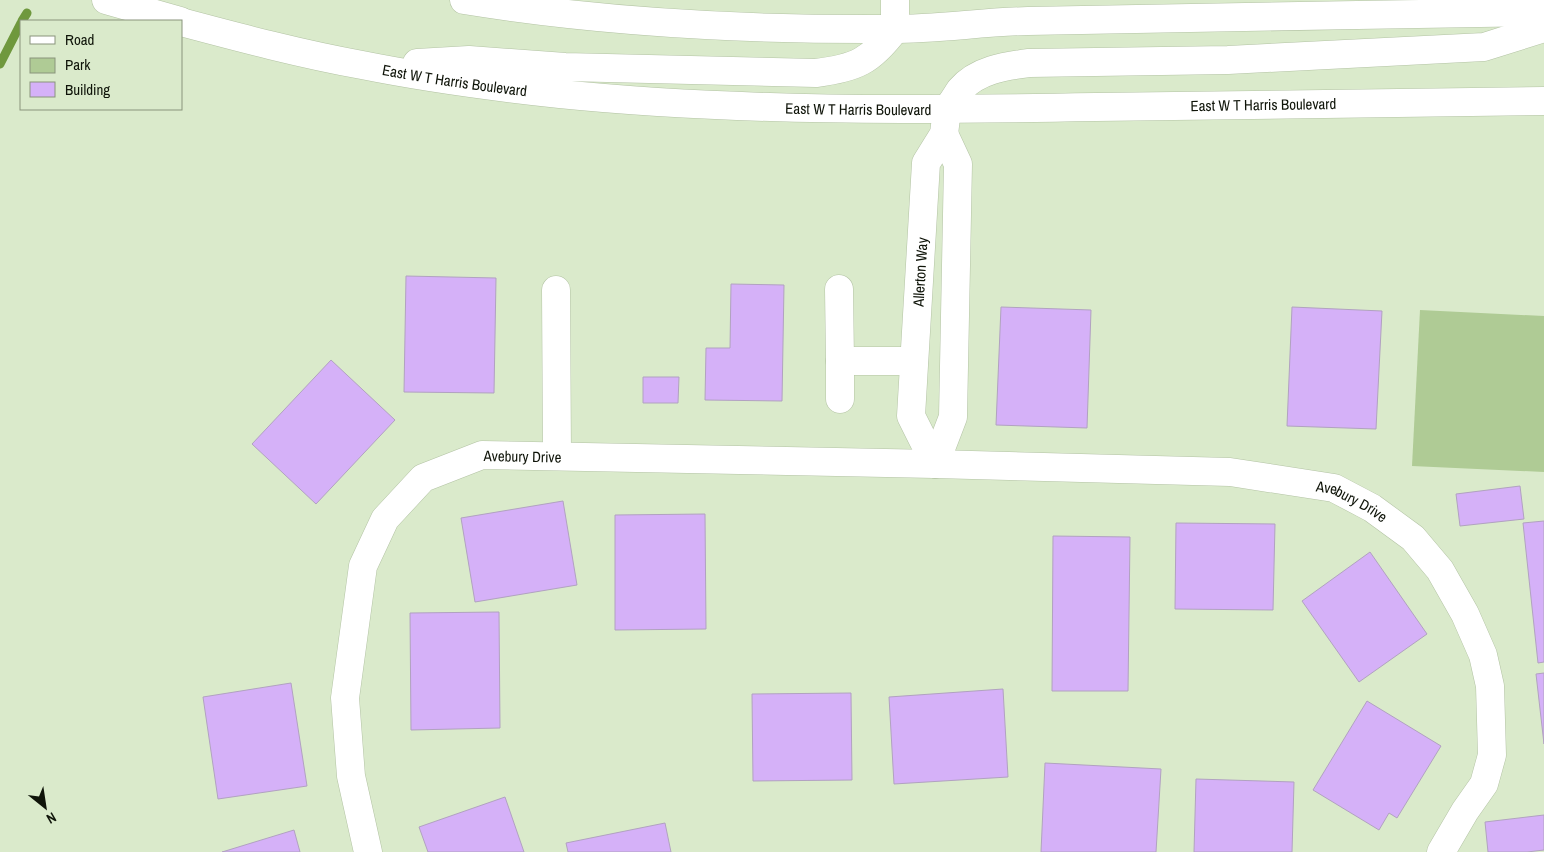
<svg xmlns="http://www.w3.org/2000/svg" width="1544" height="852" font-family="'Archivo Narrow',sans-serif">
  <style>
    .green { fill: #afcb95 }
    .lines { fill: none; stroke-linecap: round; stroke-linejoin: round }
    .stream { stroke: #6f983d; stroke-width: 9 }
    .building { fill: #d5b1f8; stroke: #b1a2c0 }
    .minor-casing { stroke: #b3c3a4; stroke-width: 29 }
    .major-casing { stroke: #b3c3a4; stroke-width: 29 }
    .minor { stroke: #fff; stroke-width: 28 }
    .major { stroke: #fff; stroke-width: 28 }
    .labels { text-anchor: middle; dominant-baseline: central; stroke-width: 4; stroke-linejoin: round; paint-order: stroke }
    .street-label { font-size: 15px; fill: #0f1409; stroke: #daeacb }
  </style>
  <rect width="100%" height="100%" fill="#daeacb"/>
  <!-- green -->
  <path class="green" d="M1420 310 1544 316V472L1412 466Z"/>
  <g class="lines">
    <!-- stream -->
    <path class="stream" d="M22 21 27 13
      M0 64 21 23"/>
  </g>
  <!-- building -->
  <path class="building" d="M406 276 496 278 494 393 404 392Z
    M731 284 784 285 782 401 705 400 706 348H730Z
    M1001 307 1091 310 1087 428 996 425Z
    M1292 307 1382 311 1376 429 1287 426Z
    M331 360 395 420 316 504 252 444Z
    M643 377H679L678 403H643Z
    M1520 486 1524 519 1460 526 1456 494Z
    M563 501 577 585 475 602 461 518Z
    M705 514 706 629 615 630V515Z
    M1544 521V662L1538 663 1523 523Z
    M1176 523 1275 524 1273 610 1175 609Z
    M1053 536 1130 537 1128 691H1052Z
    M1370 552 1427 634 1359 682 1302 601Z
    M499 612 500 728 411 730 410 613Z
    M1544 673V744L1536 674Z
    M291 683 307 786 218 799 203 697Z
    M1003 689 1008 777 894 784 889 697Z
    M851 693 852 780 753 781 752 694Z
    M1367 701 1441 746 1397 818 1389 813 1379 830 1313 790Z
    M1045 763 1161 769 1156 852H1041Z
    M1196 779 1294 782 1292 852H1194Z
    M505 797 524 852H428L419 827Z
    M1544 815V850L1527 852H1488L1485 822Z
    M665 823 671 852H568L566 843Z
    M294 830 300 852H222Z"/>
  <g class="lines">
    <!-- minor casing -->
    <g class="minor-casing">
      <g id="minor">
        <path d="M895 0V29"/>
        <path d="M839 289 840 361"/>
        <path d="M556 290 557 456"/>
        <path d="M840 399V361H914"/>
        <path id="s1" d="M935 464 911 416 926 163 944 134 947 109"/>
        <path d="M935 464 953 417 958 164 944 134"/>
        <path id="s2" d="M368 852 351 776 345 698 363 566 385 519 423 478 482 455 935 464 1230 472 1334 488 1372 508 1413 538 1440 570 1465 614 1483 655 1490 686 1492 755 1484 784 1465 811 1441 852"/>
      </g>
    </g>
    <!-- major casing -->
    <g class="major-casing">
      <g id="major">
        <path d="M106 0 180 21"/>
        <path d="M464 0C606 23 749 30 892 29 937 29 983 22 1028 21 1200 17 1372 15 1544 12"/>
        <path id="s3" d="M181 22C241 38 301 54 362 65 427 78 494 87 560 94 738 112 917 110 1096 107 1246 104 1395 102 1544 101"/>
        <path d="M417 63 469 60 565 67 816 73C856 68 871 61 895 29"/>
        <path d="M947 109C952 103 956 96 960 90 977 70 1005 66 1029 63L1228 60 1484 47 1544 28"/>
      </g>
    </g>
    <!-- minor -->
    <use href="#minor" class="minor"/>
    <!-- major -->
    <use href="#major" class="major"/>
  </g>
  <g class="labels">
    <!-- street labels -->
    <g class="street-label">
      <text stroke="none"><textPath href="#s3" startOffset="280">East W T Harris Boulevard</textPath></text>
      <text stroke="none"><textPath href="#s3" startOffset="1090">East W T Harris Boulevard</textPath></text>
      <text stroke="none"><textPath href="#s3" startOffset="685">East W T Harris Boulevard</textPath></text>
      <text stroke="none"><textPath href="#s1" startOffset="198">Allerton Way</textPath></text>
      <text stroke="none"><textPath href="#s2" startOffset="501">Avebury Drive</textPath></text>
      <text stroke="none"><textPath href="#s2" startOffset="1335">Avebury Drive</textPath></text>
    </g>
  </g>
  <!-- legend -->
  <rect x="20" y="20" width="162" height="90" fill="#daeacb" stroke="#89947d"/>
  <rect x="30" y="36" width="25" height="8" fill="#ffffff" stroke="#89947d"/>
  <text x="65" y="45" font-size="15" fill="#0f1409">Road</text>
  <rect x="30" y="58" width="25" height="15" fill="#afcb95" stroke="#89947d"/>
  <text x="65" y="70" font-size="15" fill="#0f1409">Park</text>
  <rect x="30" y="82" width="25" height="15" fill="#d5b1f8" stroke="#89947d"/>
  <text x="65" y="95" font-size="15" fill="#0f1409">Building</text>
  <!-- north arrow -->
  <g transform="translate(45 807) rotate(150)" stroke="#daeacb" stroke-width="4" paint-order="stroke">
  <path d="M0-4L9 19L0 12L-9 19Z" fill="#0f1409"/>
  <text y="-8" font-size="14" font-weight="bold" text-anchor="middle" fill="#0f1409">N</text>
  </g>
</svg>
